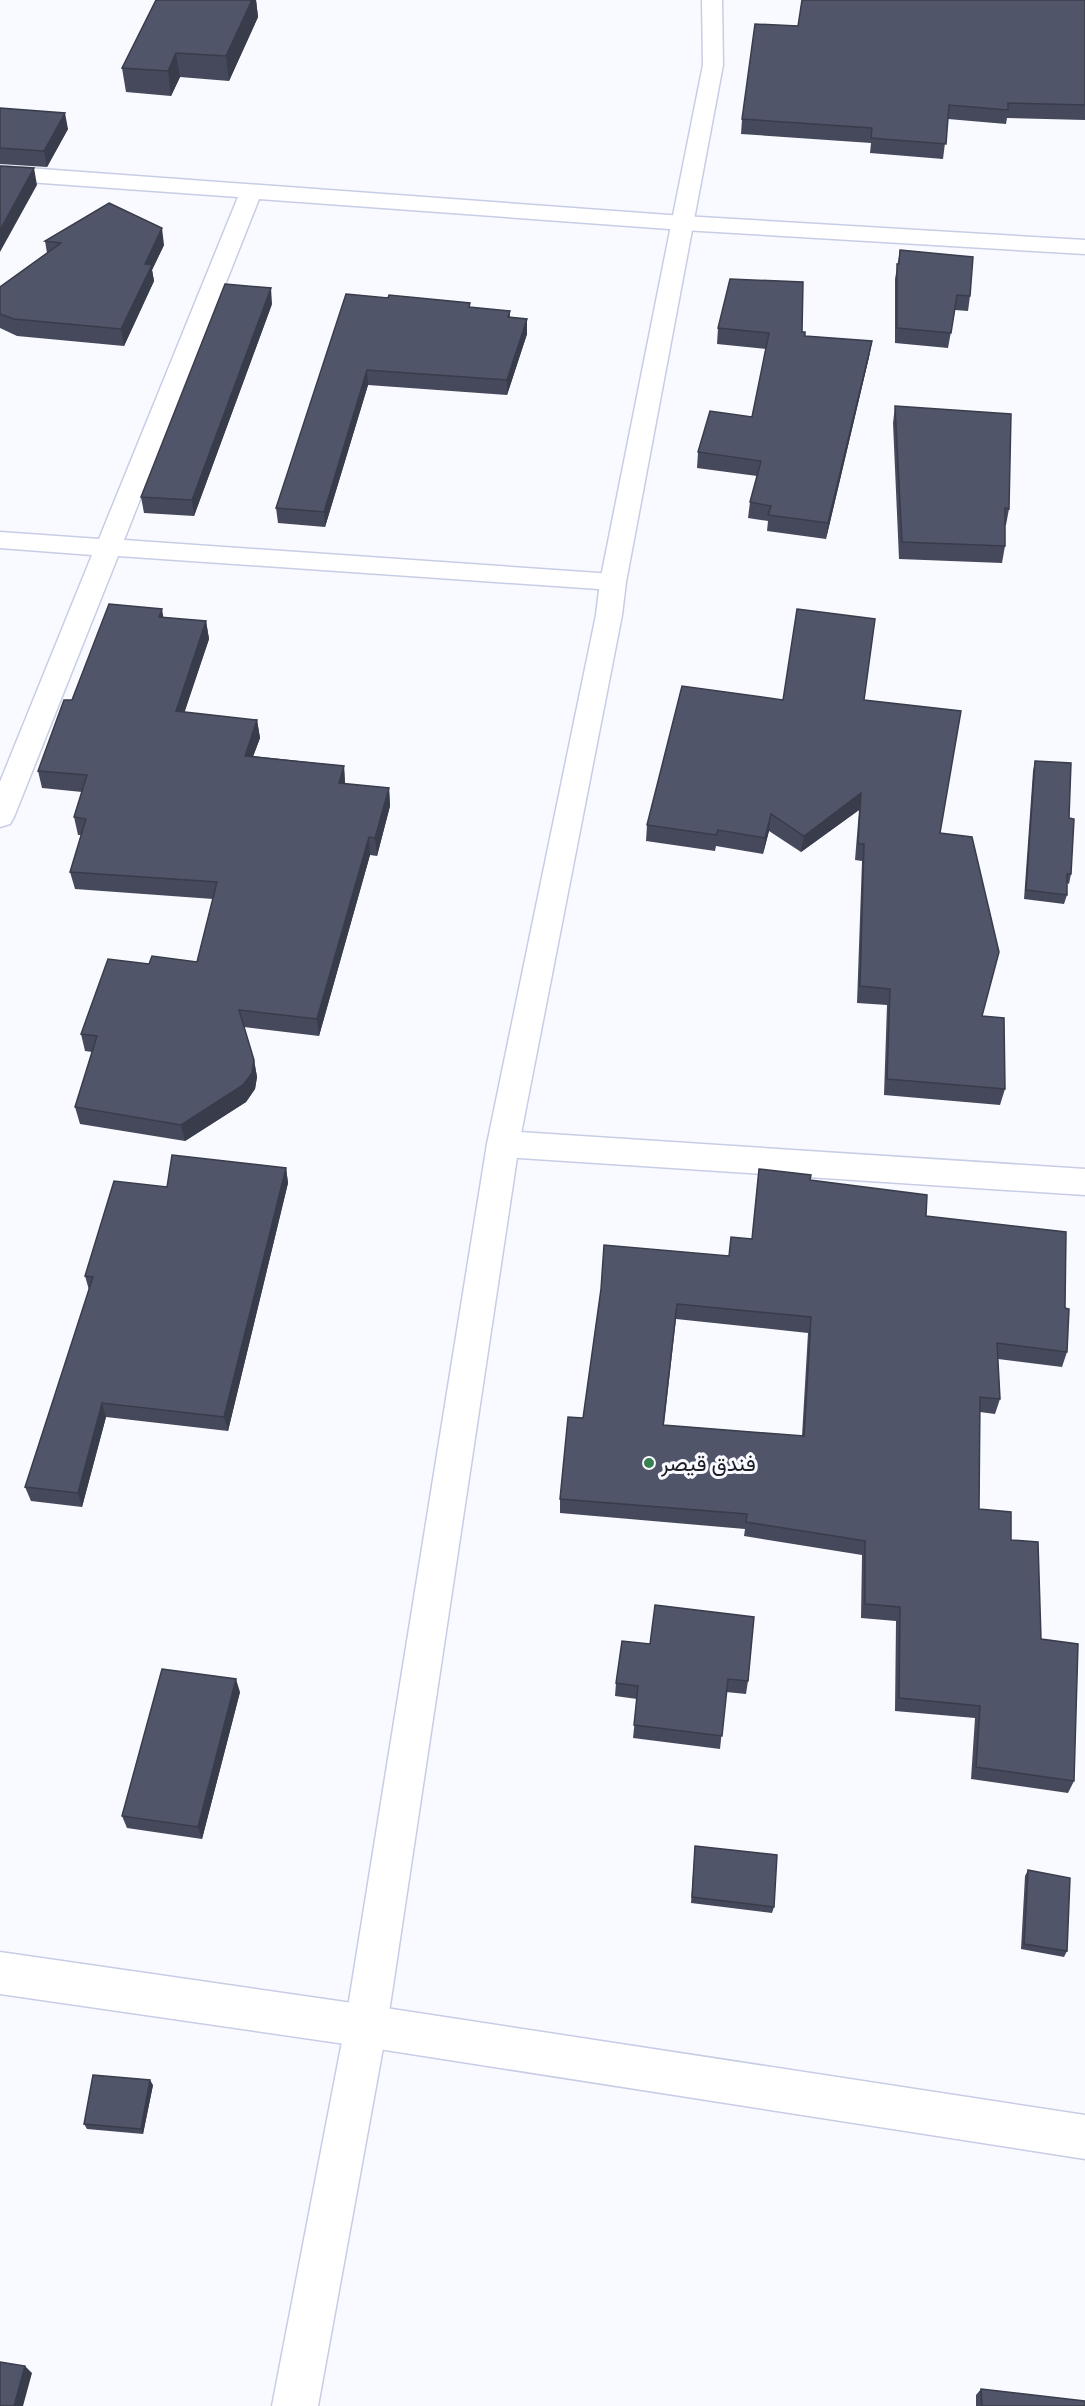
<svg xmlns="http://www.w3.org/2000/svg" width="1085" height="2406" font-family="Cabin,Vazirmatn,sans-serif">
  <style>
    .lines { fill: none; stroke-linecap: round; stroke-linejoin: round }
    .minor-casing { stroke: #c8cde6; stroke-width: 3 }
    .tertiary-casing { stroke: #c8cde6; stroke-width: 3 }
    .minor { fill: #fff; fill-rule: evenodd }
    .tertiary { fill: #fff; fill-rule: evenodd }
    .wall { fill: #46495b; fill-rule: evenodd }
    .shaded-wall { fill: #393c4a }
    .building { fill: #51556a; stroke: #393c4a; stroke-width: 1.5; fill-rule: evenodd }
    .poi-dot { fill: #378250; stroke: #f9faff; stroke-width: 2 }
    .labels { text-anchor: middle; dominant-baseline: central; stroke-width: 6; stroke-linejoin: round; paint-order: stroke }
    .poi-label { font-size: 22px; fill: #1b1c25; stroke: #f9faff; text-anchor: start }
  </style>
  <rect width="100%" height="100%" fill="#f9faff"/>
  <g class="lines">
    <!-- minor casing -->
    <g class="minor-casing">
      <path id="minor" d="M0 166 683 216 1085 240V254L683 230 259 199 124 540 613 574 622 576 626 582 622 588 613 590 118 556 14 817 10 824 0 827V782L92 555 0 548V532L99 539 238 197 0 180Z
        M503 1131 1085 1169V1195L503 1157 492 1153 487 1144 492 1135Z
        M0 1952 366 2005 1085 2115V2159L366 2047 0 1994Z"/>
    </g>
    <!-- tertiary casing -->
    <g class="tertiary-casing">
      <path id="tertiary" d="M702 0H722L723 65 626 582 622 615 519 1144 387 2026 318 2406H272L345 2026 487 1144 596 615 600 582 703 65Z"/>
    </g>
    <!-- minor -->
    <use href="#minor" class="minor"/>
    <!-- tertiary -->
    <use href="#tertiary" class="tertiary"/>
  </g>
  <!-- wall -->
  <path class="wall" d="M156 0H256L258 17 229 81 180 77 171 96 126 92 122 68Z
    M1085 0V120L1007 118 1006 124 948 119 943 159 870 153 871 143 741 134 742 119 798 26Z
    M0 108 68 129 47 167 0 164Z
    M45 241 164 245 152 270 154 281 124 346 17 336 0 328V287L47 253Z
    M900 250 970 296 968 311 955 310 948 348 895 343V279Z
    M388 298 470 303V307L510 311V317L527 319V334L507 395 368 385 325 527 278 523 276 508Z
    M272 304 194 516 144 513 141 497Z
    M718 328 802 332 805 336 872 341 869 357 826 539 767 531 768 521 748 518 750 502 757 476 697 468 698 452 752 417 766 349 717 344Z
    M895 406 1009 509 1006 525H1005V546L1002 563 899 559 893 423Z
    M163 618 206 621 209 639 184 712 257 720 260 738 253 756 344 766 345 784 389 788 390 806 377 856 370 855 319 1036 244 1027 254 1060 257 1077 255 1089 246 1102 185 1141 80 1124 75 1107 92 1052 85 1051 81 1034 149 964 197 962 213 899 75 889 70 872 81 835H78L74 817 82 792 42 788 38 771 72 700Z
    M783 700H864L940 833 982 1016 1005 1089 1000 1105 884 1095 887 1005 857 1003 862 861 855 860 859 810 801 852 769 831 763 854 716 846 715 851 646 841 647 825Z
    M1035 761 1069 818 1071 874 1069 884 1067 883V895L1064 904 1024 899 1033 771Z
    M286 1168 288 1183 228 1431 106 1417 82 1507 31 1501 25 1487 89 1290 85 1276 167 1187Z
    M759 1169 810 1180 926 1216 1065 1308 1067 1352 1062 1367 998 1359 1000 1399 995 1414 980 1412 979 1509 1011 1540 1041 1639 1074 1781 1068 1793 971 1779 975 1718 895 1711 896 1621 861 1618 862 1555 744 1536 745 1529 560 1513V1499L583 1418 601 1289 729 1256 752 1239ZM676 1319 808 1333 802 1436 664 1425Z
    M622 1641 748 1681 746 1694 726 1692 720 1749 633 1738 637 1699 615 1696 616 1683Z
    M240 1692 202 1839 127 1828 122 1816Z
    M695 1846 774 1907 772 1913 691 1903Z
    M1028 1870 1067 1951 1064 1957 1021 1949 1025 1876Z
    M153 2085 143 2134 87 2129 84 2124Z
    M981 2389 1085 2406H976V2395Z"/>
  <!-- shaded-wall -->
  <path class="shaded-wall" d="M252 0H256L258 17 229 81 226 56Z
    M176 53 180 77 171 96 168 71Z
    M65 113 68 129 47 167 44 151Z
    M34 168 37 185 0 252V230Z
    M162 228 164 245 152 270 154 281 124 346 121 329 145 264Z
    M271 288 272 304 194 516 192 500Z
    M527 319V334L507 395V380Z
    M872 341 869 357 826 539 828 523Z
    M367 370 368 385 325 527 324 512Z
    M162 609 165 627 159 617Z
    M206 621 209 639 179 729 176 711Z
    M257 720 260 738 247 773 245 756Z
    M344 766 345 784 339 783Z
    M389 788 390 806 377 856 375 838Z
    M861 793 859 810 801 852 804 836Z
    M771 814 769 831 763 854 765 838Z
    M369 837 370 855 319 1036 317 1019Z
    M254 1060 257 1077 255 1089 246 1102 185 1141 181 1125Z
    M286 1168 288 1183 228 1431 224 1417Z
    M102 1403 106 1417 82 1507 78 1493Z
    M236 1679 240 1692 202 1839 198 1827Z
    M150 2080 153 2085 143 2134 141 2129Z
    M25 2366 32 2373 23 2406H14Z"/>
  <!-- building -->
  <path class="building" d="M156 0H252L226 56 176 53 168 71 122 68Z
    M802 0H1085V105L1008 103V110L949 105 946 144 871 138 872 128 742 119 755 24 798 26Z
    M0 108 65 113 44 151 0 148Z
    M0 166 34 168 0 230Z
    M109 203 162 228 145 264 152 265 121 329 14 319 0 314V287L61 243 45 241Z
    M900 250 973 257 970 296 957 295 951 333 897 328V264H899Z
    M730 279 803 282 802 332H805V336L872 341 828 523 768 515 771 506 750 502 761 461 698 452 710 411 752 417 769 333 718 328Z
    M225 284 271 288 192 500 141 497Z
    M346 294 388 298 389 295 470 303 469 307 510 311 508 317 527 319 507 380 367 370 324 512 276 508Z
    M895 406 1011 414 1009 509 1005 508V546L902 542Z
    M109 604 162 609 159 617 206 621 176 711 257 720 245 756 344 766 339 783 389 788 375 838 369 837 317 1019 239 1010 254 1060 252 1073 243 1085 181 1125 75 1107 97 1036 81 1034 108 959 149 964 152 956 197 962 217 882 70 872 86 819 74 817 87 775 38 771 64 700H72Z
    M797 609 875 619 864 700 961 711 940 833 972 837 999 952 982 1016 1004 1018 1005 1089 887 1079 890 989 860 986 864 844H858L861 793 804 836 771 814 765 838 718 830 716 835 647 825 682 686 783 700Z
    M1035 761 1071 763 1069 818 1074 819 1071 874H1067V895L1026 890Z
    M172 1155 286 1168 224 1417 102 1403 78 1493 25 1487 93 1277 85 1276 114 1181 167 1187Z
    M759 1169 811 1175 810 1180 927 1195 926 1216 1066 1232 1065 1308 1069 1309 1067 1352 997 1343 1000 1399 980 1397 979 1509 1011 1512V1540L1038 1542 1041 1639 1078 1644 1074 1781 976 1767 980 1706 899 1698 900 1607 865 1604V1541L746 1522 747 1514 560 1499 568 1417 583 1418 601 1289 604 1245 729 1256 731 1237 752 1239ZM677 1304 811 1317 804 1436 663 1425Z
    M655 1605 754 1617 748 1681 728 1679 722 1736 634 1725 638 1686 616 1683 622 1641 650 1644Z
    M162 1669 236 1679 198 1827 122 1816Z
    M695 1846 777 1855 774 1907 692 1897Z
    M1028 1870 1070 1878 1067 1951 1024 1944Z
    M93 2075 150 2080 141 2129 84 2124Z
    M0 2362 25 2366 14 2406H0Z
    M981 2389 1085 2401V2406H982Z"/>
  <!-- markers -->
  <circle class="poi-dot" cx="649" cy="1463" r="6"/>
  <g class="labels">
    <!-- poi labels -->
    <g class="poi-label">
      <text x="661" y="1463">فندق قيصر</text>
    </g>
  </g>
</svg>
